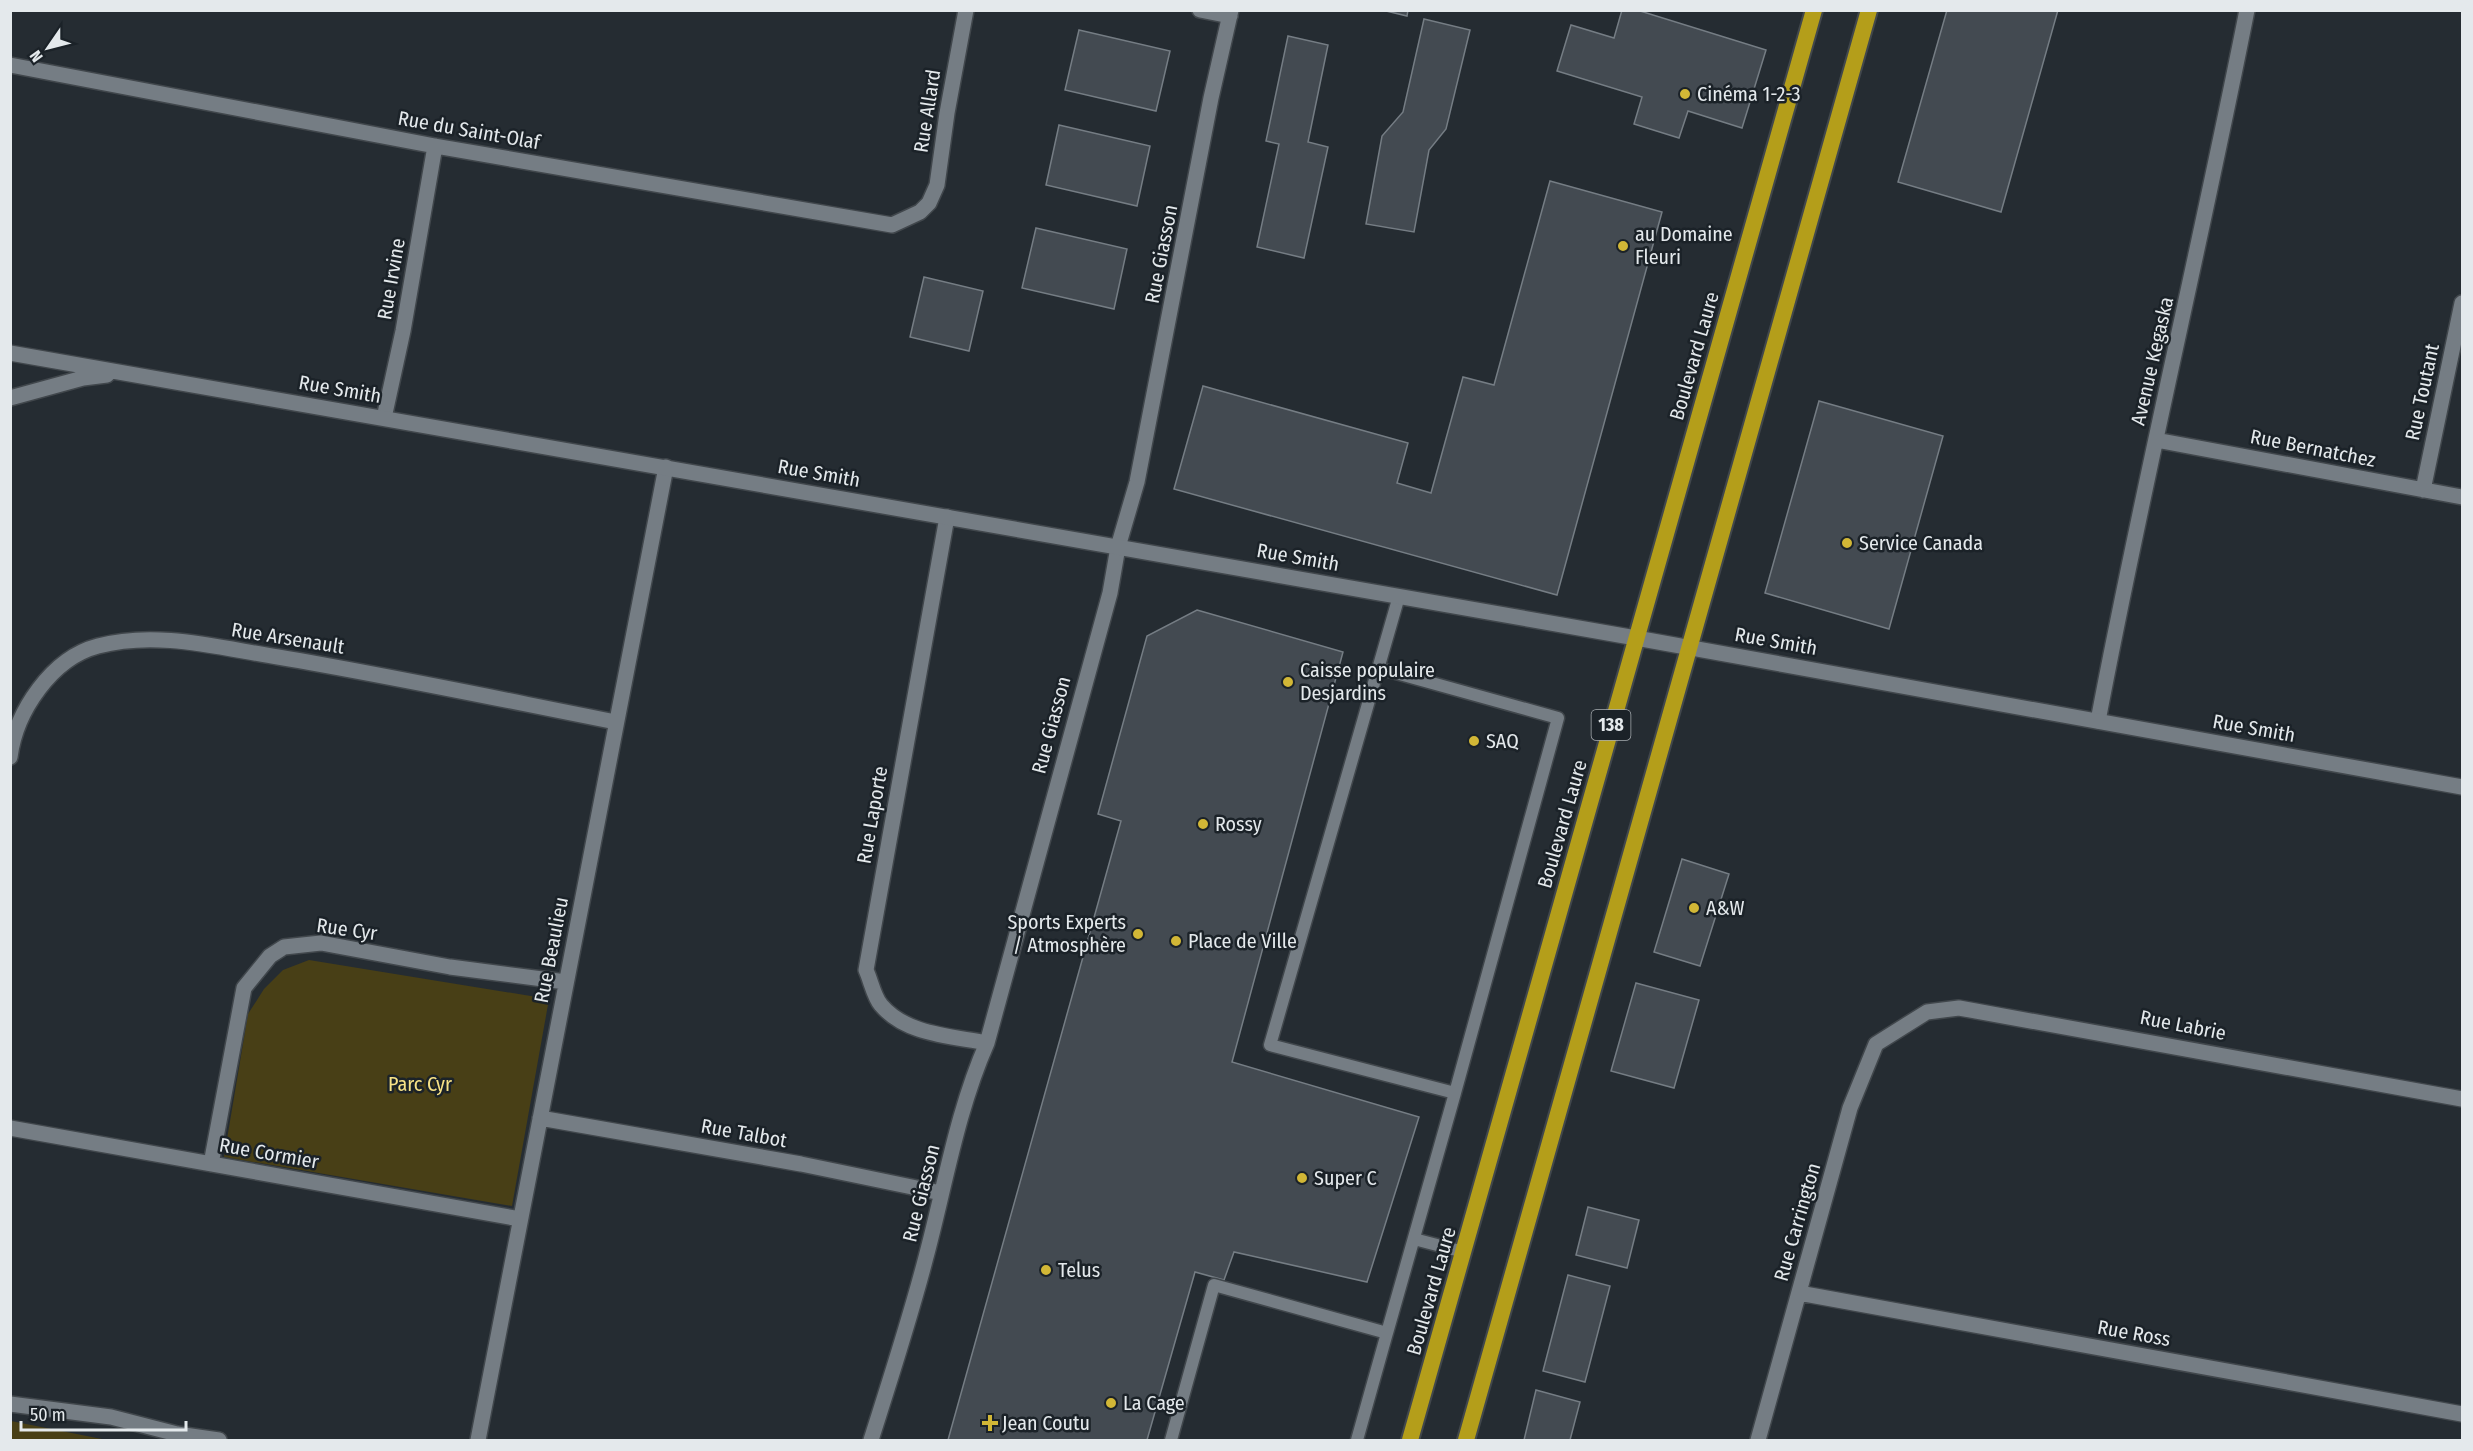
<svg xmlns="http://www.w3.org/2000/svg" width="2473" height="1451" font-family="'Fira Sans Condensed',sans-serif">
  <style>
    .green { fill: #483f16 }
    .building { fill: #434a51; stroke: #757d84; stroke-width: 1.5 }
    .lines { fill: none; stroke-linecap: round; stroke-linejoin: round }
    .service-casing { stroke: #41474c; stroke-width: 15 }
    .minor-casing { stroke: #41474c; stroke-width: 18 }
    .tertiary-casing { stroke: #41474c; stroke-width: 18 }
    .trunk-casing { stroke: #41474c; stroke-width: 20 }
    .service { stroke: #757d84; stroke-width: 12 }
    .minor { stroke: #757d84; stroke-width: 15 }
    .tertiary { stroke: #757d84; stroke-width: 15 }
    .trunk { stroke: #b49e1a; stroke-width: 16 }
    .poi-dot { fill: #d2b736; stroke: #1b2228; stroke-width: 2 }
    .labels { text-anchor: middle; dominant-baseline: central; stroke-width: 5; stroke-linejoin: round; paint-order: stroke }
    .shield { fill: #1b2228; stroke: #a8adb1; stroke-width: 1.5 }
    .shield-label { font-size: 18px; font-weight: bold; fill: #e4e9ec }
    .poi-label { font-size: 20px; fill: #e4e9ec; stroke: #1b2228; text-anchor: start }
    .street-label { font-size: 20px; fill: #e4e9ec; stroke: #1b2228 }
    .park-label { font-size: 20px; fill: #f7e286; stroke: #1b2228 }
  </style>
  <rect width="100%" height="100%" fill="#252c32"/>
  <!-- green -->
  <path class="green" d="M309 960 549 999 512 1206 224 1157 248 1014 264 989 283 970Z
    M11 1421 107 1440H11Z"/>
  <!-- building -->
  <path class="building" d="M1382 10H1408L1407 16Z
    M1622 10H1637L1766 50 1742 128 1688 111 1679 138 1634 124 1642 97 1557 71 1571 25 1614 38Z
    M1947 10H2058L2001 212 1898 182Z
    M1424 19 1470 30 1446 129 1429 150 1414 232 1366 224 1382 136 1403 112Z
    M1079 30 1170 51 1156 111 1065 90Z
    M1288 36 1328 45 1308 142 1328 147 1304 258 1257 247 1279 144 1266 141Z
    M1059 125 1150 146 1137 206 1046 185Z
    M1550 181 1662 212 1557 595 1174 489 1203 386 1408 443 1397 483 1431 493 1463 377 1494 385Z
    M1036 228 1127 249 1114 309 1022 288Z
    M924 277 983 291 969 351 910 337Z
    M1819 401 1943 436 1889 629 1765 593Z
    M1197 610 1343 652 1232 1062 1419 1117 1367 1282 1234 1252 1224 1280 1195 1272 1147 1440H948L1121 821 1098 814 1147 636Z
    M1682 859 1729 874 1700 966 1654 952Z
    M1636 983 1699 1000 1674 1088 1611 1071Z
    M1588 1207 1639 1220 1627 1268 1576 1255Z
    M1568 1275 1610 1286 1585 1382 1543 1371Z
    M1536 1390 1580 1402 1570 1440H1524Z"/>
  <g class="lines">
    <!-- service casing -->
    <g class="service-casing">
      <path id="service" d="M1378 668 1558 718 1455 1093
        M1414 1239 1464 1252
        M1171 1440 1214 1285 1387 1333 1455 1093 1270 1045 1399 596
        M1357 1440 1387 1333"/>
    </g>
    <!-- minor casing -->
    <g class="minor-casing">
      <path id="minor" d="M1200 10 1230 16
        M10 65 435 146 892 225 920 212 929 203 937 185 947 113 966 10
        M384 418 403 331 435 146
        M2156 440 2462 497
        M2423 490 2462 303
        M947 517 866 970C871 981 874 997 881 1005 906 1035 952 1036 987 1043
        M2098 721C2143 483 2200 248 2247 10
        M10 757C16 711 52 658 98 646 157 630 220 648 278 657 391 676 504 700 616 722
        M540 1118 801 1164 941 1193
        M10 1128 520 1219
        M211 1164 244 988 270 956 284 947 321 943 450 967 566 982
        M1799 1293 2462 1414
        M10 1404 111 1417 177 1434 219 1440
        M478 1440 666 467
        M871 1440C890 1380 910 1319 926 1257 945 1186 957 1111 987 1043L1110 593 1118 547 1137 482 1211 98 1231 10
        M1758 1440 1850 1108 1876 1044 1927 1012 1959 1008 2462 1099"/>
    </g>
    <!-- tertiary casing -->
    <g class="tertiary-casing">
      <path id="tertiary" d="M10 353 1636 638 2462 787
        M10 398 83 378 107 375"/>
    </g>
    <!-- trunk casing -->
    <g class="trunk-casing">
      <path id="trunk" d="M1410 1440 1814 10
        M1466 1440 1869 10"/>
    </g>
    <!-- service -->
    <use href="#service" class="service"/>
    <!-- minor -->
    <use href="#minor" class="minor"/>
    <!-- tertiary -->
    <use href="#tertiary" class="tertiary"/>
    <!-- trunk -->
    <use href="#trunk" class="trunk"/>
  </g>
  <!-- markers -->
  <g class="poi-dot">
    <circle cx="1685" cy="94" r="6"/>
    <circle cx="1623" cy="246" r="6"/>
    <circle cx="1847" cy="543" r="6"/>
    <circle cx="1288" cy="682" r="6"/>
    <circle cx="1474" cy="741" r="6"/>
    <circle cx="1203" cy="824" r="6"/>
    <circle cx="1694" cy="908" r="6"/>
    <circle cx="1138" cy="934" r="6"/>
    <circle cx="1176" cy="941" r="6"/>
    <circle cx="1302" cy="1178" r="6"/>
    <circle cx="1046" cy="1270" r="6"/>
    <circle cx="1111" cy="1403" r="6"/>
    <path d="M987 1414h6v6h6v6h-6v6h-6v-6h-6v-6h6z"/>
  </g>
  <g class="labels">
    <!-- shield labels -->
    <rect class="shield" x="1591.5" y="710" width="39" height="30" rx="4.5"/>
    <g class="shield-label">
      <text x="1611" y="725">138</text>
    </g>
    <!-- poi labels -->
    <g class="poi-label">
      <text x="1697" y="94">Cinéma 1-2-3</text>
      <text x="1635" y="234">au Domaine<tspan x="1635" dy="23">Fleuri</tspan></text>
      <text x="1859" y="543">Service Canada</text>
      <text x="1300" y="670">Caisse populaire<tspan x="1300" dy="23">Desjardins</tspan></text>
      <text x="1486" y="741">SAQ</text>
      <text x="1215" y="824">Rossy</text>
      <text x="1706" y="908">A&amp;W</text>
      <text x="1126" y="922" text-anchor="end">Sports Experts<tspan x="1126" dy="23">/ Atmosphère</tspan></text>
      <text x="1188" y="941">Place de Ville</text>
      <text x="1314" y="1178">Super C</text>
      <text x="1058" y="1270">Telus</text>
      <text x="1123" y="1403">La Cage</text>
      <text x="1002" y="1423">Jean Coutu</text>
    </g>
    <!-- street labels -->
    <g class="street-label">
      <text transform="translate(927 111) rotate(-81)">Rue Allard</text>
      <text transform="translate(469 130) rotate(10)">Rue du Saint-Olaf</text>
      <text transform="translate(1161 254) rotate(-79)">Rue Giasson</text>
      <text transform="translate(391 279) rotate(-80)">Rue Irvine</text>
      <text transform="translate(1694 356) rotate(-74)">Boulevard Laure</text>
      <text transform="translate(2152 361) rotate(-77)">Avenue Kegaska</text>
      <text transform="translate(340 389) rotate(10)">Rue Smith</text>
      <text transform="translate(2422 392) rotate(-78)">Rue Toutant</text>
      <text transform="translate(2313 448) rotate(11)">Rue Bernatchez</text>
      <text transform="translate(819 473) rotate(10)">Rue Smith</text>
      <text transform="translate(1298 557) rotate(10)">Rue Smith</text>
      <text transform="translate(288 638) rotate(9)">Rue Arsenault</text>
      <text transform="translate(1776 641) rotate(10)">Rue Smith</text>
      <text transform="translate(1051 725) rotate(-75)">Rue Giasson</text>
      <text transform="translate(2254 728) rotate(10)">Rue Smith</text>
      <text transform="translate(872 815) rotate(-80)">Rue Laporte</text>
      <text transform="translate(1562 824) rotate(-74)">Boulevard Laure</text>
      <text transform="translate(347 929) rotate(8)">Rue Cyr</text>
      <text transform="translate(551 950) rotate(-79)">Rue Beaulieu</text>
      <text transform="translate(2183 1025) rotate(11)">Rue Labrie</text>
      <text transform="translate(744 1133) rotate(10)">Rue Talbot</text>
      <text transform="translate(269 1153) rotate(10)">Rue Cormier</text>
      <text transform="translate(921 1193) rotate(-76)">Rue Giasson</text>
      <text transform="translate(1797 1222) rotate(-74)">Rue Carrington</text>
      <text transform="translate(1431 1291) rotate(-74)">Boulevard Laure</text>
      <text transform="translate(2134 1333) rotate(10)">Rue Ross</text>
    </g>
    <!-- park labels -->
    <g class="park-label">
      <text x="420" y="1084">Parc Cyr</text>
    </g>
  </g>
  <!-- border -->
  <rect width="2473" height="1451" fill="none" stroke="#e4e9ec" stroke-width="24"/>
  <!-- north arrow -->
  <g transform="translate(48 48) rotate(235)" stroke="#1b2228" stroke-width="4.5" paint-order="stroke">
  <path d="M0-4.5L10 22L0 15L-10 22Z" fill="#e4e9ec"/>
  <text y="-9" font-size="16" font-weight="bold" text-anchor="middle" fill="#e4e9ec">N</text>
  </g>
  <!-- scale -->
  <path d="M21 1421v9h165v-9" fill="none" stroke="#e4e9ec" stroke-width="3"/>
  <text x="30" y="1421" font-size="18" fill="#e4e9ec" stroke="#1b2228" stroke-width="4.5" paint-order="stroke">50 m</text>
</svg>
